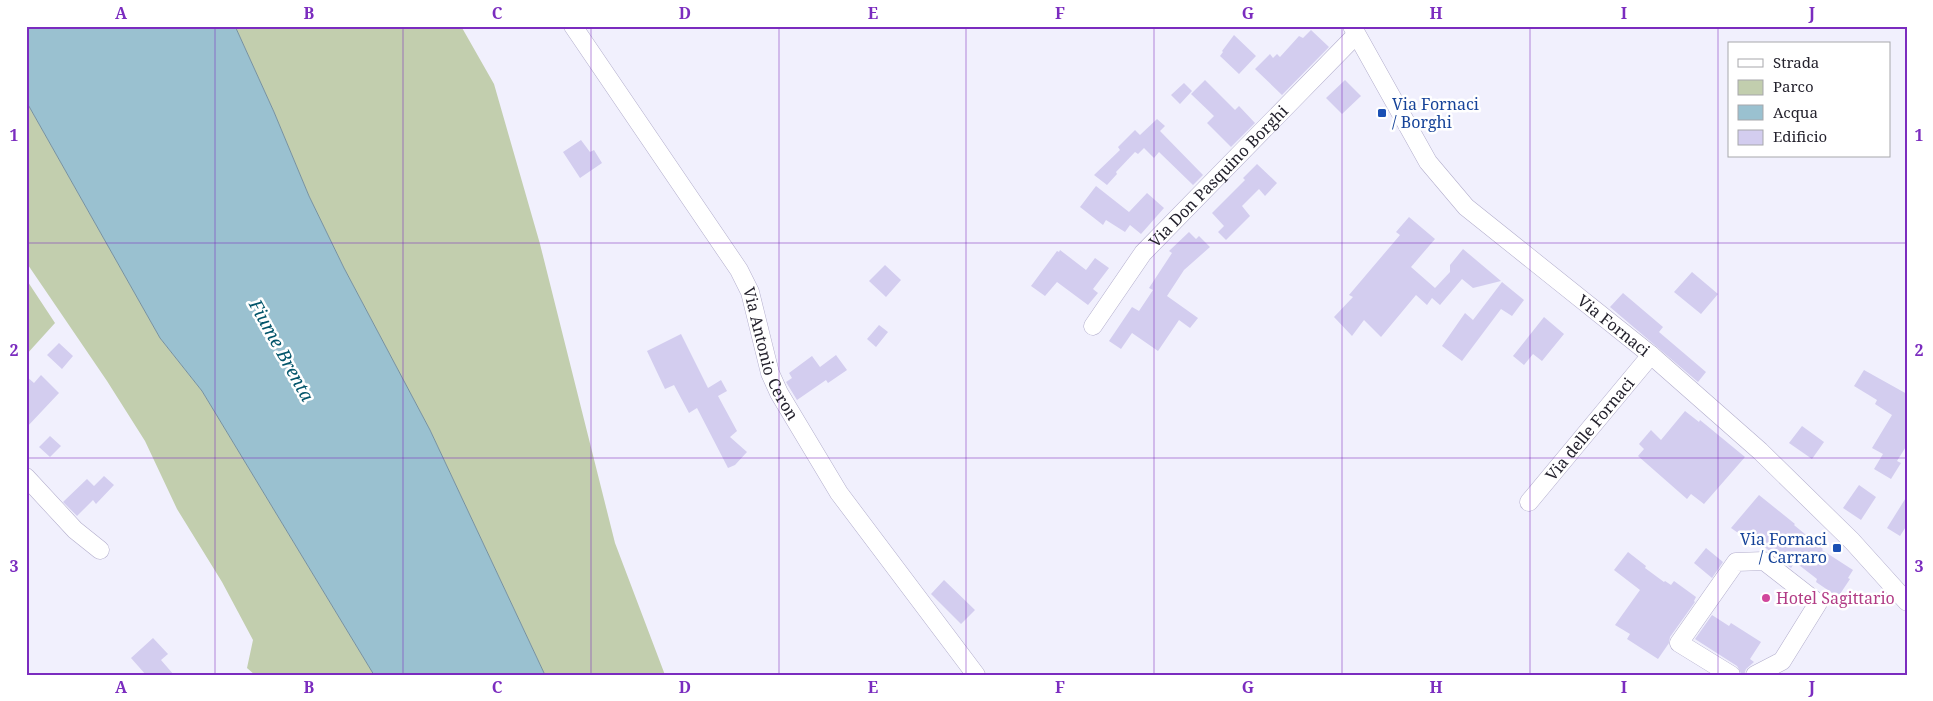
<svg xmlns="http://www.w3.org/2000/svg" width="1933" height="701" font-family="'Noto Serif',serif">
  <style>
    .green { fill: #c2ceae }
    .water { fill: #9ac1d0; stroke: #77919f }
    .building { fill: #d3cdef }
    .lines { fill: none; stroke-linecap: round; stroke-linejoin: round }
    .minor-casing { stroke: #b2adcc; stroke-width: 19 }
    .minor { stroke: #fff; stroke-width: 18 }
    .grid { fill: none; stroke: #7b2cbf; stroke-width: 1; stroke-opacity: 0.55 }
    .transit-dot { fill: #1a4fb4; stroke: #fff; stroke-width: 2 }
    .hotel-dot { fill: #d1479c; stroke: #fff; stroke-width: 2 }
    .labels { text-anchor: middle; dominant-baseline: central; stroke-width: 5; stroke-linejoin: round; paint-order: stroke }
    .transit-label { font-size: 16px; fill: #164399; stroke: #fff; text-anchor: start }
    .street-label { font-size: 16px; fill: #24222d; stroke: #fff }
    .hotel-label { font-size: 16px; fill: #b23c85; stroke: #fff; text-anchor: start }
    .water-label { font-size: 18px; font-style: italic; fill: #03556b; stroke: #fff }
    .neatline { fill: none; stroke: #7b2cbf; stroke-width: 2 }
    .grid-label { font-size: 16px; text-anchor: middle; font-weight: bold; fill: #7b2cbf }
  </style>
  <rect width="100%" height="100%" fill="#f1f0fd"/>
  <!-- green -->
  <path class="green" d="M235 26H461L494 84 540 244 615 543 665 675H545L430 430 344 268 309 196 274 112Z
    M26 101 160 338 202 391 374 675H255L247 668 253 640 222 582 177 509 145 441 107 381 26 262Z
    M26 279 55 323 26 355Z"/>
  <!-- water -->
  <path class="water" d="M26 26H235L274 112 309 196 344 268 430 430 545 675H374L202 391 160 338 26 101Z"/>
  <!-- building -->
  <path class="building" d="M1311 30 1329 47 1282 95 1255 69 1270 54 1273 58 1277 54 1280 57 1299 36 1303 38Z
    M1234 35 1256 56 1239 74 1220 56 1223 52 1222 51Z
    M1205 80 1235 110 1239 106 1255 123 1231 147 1207 123 1214 116 1191 94Z
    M1345 80 1361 96 1342 114 1326 98Z
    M1184 83 1192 91 1180 104 1171 95Z
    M1157 119 1165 126 1160 131 1203 175 1193 185 1159 152 1154 158 1144 148 1138 154 1135 152 1116 172 1117 174 1107 185 1094 175 1120 150 1118 147 1135 130 1140 135Z
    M581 140 590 152 594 150 602 163 580 178 563 152Z
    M1257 164 1277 183 1265 196 1259 189 1242 206 1250 216 1226 240 1218 232 1224 226 1212 213 1245 180 1243 178Z
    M1096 186 1129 212 1147 193 1164 208 1141 234 1130 225 1125 232 1106 220 1103 225 1080 207Z
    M1409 217 1435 239 1411 267 1435 288 1450 272V265L1463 249 1501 281 1473 288 1462 279 1440 305 1432 298 1427 305 1416 295 1381 337 1364 320 1352 336 1334 317 1353 297 1349 295 1400 235 1396 232Z
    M1189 232 1196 239 1199 236 1210 247 1184 270 1167 296 1198 318 1190 328 1179 320 1158 351 1132 333 1121 349 1109 341 1132 307 1139 311 1153 290 1149 288 1172 253 1169 251Z
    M1060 250 1086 270 1095 258 1109 268 1093 289 1098 293 1088 305 1057 282 1045 296 1031 286 1057 251 1059 252Z
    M885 265 901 280 886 297 869 281Z
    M1692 272 1718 294 1701 314 1674 292Z
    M1502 282 1524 300 1512 316 1501 309 1462 361 1442 346 1465 313 1473 320Z
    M1623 293 1663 327 1659 332 1706 372 1698 382 1610 307Z
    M1544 317 1564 334 1542 361 1533 354 1524 365 1513 356Z
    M879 325 888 332 876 347 867 339Z
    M681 334 708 388 721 380 727 391 718 396 737 431 730 437 747 452 735 465 728 468 697 408 689 413 674 385 665 389 647 351Z
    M59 343 73 356 62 369 47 355Z
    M836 355 847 370 828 383 826 380 797 400 786 382 792 378 789 373 812 356 820 367Z
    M1864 370 1907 394V445L1897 461 1901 463 1891 479 1874 469 1883 454 1872 448 1892 415 1875 404 1877 400 1854 386Z
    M41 375 59 393 26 428V376L34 383Z
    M1685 411 1699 422 1700 420 1745 457 1704 504 1691 494 1687 499 1638 456 1644 449 1639 444 1651 430 1661 440Z
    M1802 426 1824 442 1812 459 1789 443Z
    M50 436 61 446 50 457 39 447Z
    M104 476 114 485 96 504 93 500 77 516 63 502 87 479 94 486Z
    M1859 485 1876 497 1861 520 1843 508Z
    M1759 495 1795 524 1794 525 1823 549 1822 550 1853 570 1848 578 1850 579 1838 597 1816 582 1817 579 1795 562 1791 568 1747 533 1744 537 1731 528Z
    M1907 496V525L1900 536 1887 528Z
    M1706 548 1723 562 1712 578 1694 563Z
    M1628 552 1646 566 1645 568 1664 582 1665 581 1671 585 1674 581 1696 597 1694 601 1695 602 1670 637 1669 643 1658 659 1627 639 1630 634 1615 625 1640 590 1614 570Z
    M944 580 975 610 961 624 931 594Z
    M1712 615 1729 626 1731 623 1761 642 1750 659 1754 662 1746 669 1744 675H1742L1737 666 1695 639Z
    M153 638 168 654 161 660 174 675H146L131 658Z"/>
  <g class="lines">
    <!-- minor casing -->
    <g class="minor-casing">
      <g id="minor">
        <path id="s1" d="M573 26 739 270 750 292 770 373 779 393 839 493 976 675"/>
        <path id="s2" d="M1352 26 1428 162 1466 207 1651 355 1760 451 1852 541 1907 602"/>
        <path id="s3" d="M1093 326 1143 253 1356 35"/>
        <path d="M26 477 75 530 100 550"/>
        <path id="s4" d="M1529 502 1651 355"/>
        <path d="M1731 675 1679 643 1736 562 1764 561 1818 603 1782 661 1755 675"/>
      </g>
    </g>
    <!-- minor -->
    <use href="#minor" class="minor"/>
  </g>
  <!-- grid -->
  <path class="grid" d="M215 26V675M403 26V675M591 26V675M779 26V675M966 26V675M1154 26V675M1342 26V675M1530 26V675M1718 26V675M26 243H1907M26 458H1907"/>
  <!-- markers -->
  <g class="transit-dot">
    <rect x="1377" y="108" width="10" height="10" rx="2.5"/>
    <rect x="1832" y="543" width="10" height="10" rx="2.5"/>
  </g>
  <circle class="hotel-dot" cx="1766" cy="598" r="5"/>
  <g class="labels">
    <!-- transit labels -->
    <g class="transit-label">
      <text x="1392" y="104">Via Fornaci<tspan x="1392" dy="18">/ Borghi</tspan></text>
      <text x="1827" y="539" text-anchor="end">Via Fornaci<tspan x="1827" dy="18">/ Carraro</tspan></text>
    </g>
    <!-- street labels -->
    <g class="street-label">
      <text stroke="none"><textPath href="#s3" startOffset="196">Via Don Pasquino Borghi</textPath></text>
      <text stroke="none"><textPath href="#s2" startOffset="404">Via Fornaci</textPath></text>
      <text stroke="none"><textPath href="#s1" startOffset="385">Via Antonio Ceron</textPath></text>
      <text stroke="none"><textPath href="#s4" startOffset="95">Via delle Fornaci</textPath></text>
    </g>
    <!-- hotel labels -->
    <g class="hotel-label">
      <text x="1776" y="598">Hotel Sagittario</text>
    </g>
    <!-- water labels -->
    <g class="water-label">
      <text transform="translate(282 350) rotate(61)">Fiume Brenta</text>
    </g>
  </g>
  <!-- border -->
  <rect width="1933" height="701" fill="none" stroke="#ffffff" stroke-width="55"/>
  <!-- legend -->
  <rect x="1728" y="42" width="162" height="115" fill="#ffffff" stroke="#a7a7ab"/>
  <rect x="1738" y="59" width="25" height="8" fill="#ffffff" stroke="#a7a7ab"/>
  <text x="1773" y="68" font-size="15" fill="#24222d">Strada</text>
  <rect x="1738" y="80" width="25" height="15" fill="#c2ceae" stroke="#a7a7ab"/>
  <text x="1773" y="92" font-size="15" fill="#24222d">Parco</text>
  <rect x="1738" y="105" width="25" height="15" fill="#9ac1d0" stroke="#a7a7ab"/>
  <text x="1773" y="118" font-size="15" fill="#24222d">Acqua</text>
  <rect x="1738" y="130" width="25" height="15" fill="#d3cdef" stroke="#a7a7ab"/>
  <text x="1773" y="142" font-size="15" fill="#24222d">Edificio</text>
  <rect x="28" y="28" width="1878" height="646" class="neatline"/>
  <g class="grid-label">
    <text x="121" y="19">A</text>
    <text x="309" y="19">B</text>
    <text x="497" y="19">C</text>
    <text x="685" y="19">D</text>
    <text x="873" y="19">E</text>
    <text x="1060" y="19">F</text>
    <text x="1248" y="19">G</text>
    <text x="1436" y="19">H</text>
    <text x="1624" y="19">I</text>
    <text x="1812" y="19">J</text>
    <text x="14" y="141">1</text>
    <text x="1919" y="141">1</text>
    <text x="14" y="356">2</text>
    <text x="1919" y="356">2</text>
    <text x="14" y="572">3</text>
    <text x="1919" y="572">3</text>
    <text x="121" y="693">A</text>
    <text x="309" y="693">B</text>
    <text x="497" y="693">C</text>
    <text x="685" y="693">D</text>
    <text x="873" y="693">E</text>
    <text x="1060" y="693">F</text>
    <text x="1248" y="693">G</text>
    <text x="1436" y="693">H</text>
    <text x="1624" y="693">I</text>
    <text x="1812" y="693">J</text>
  </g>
</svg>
